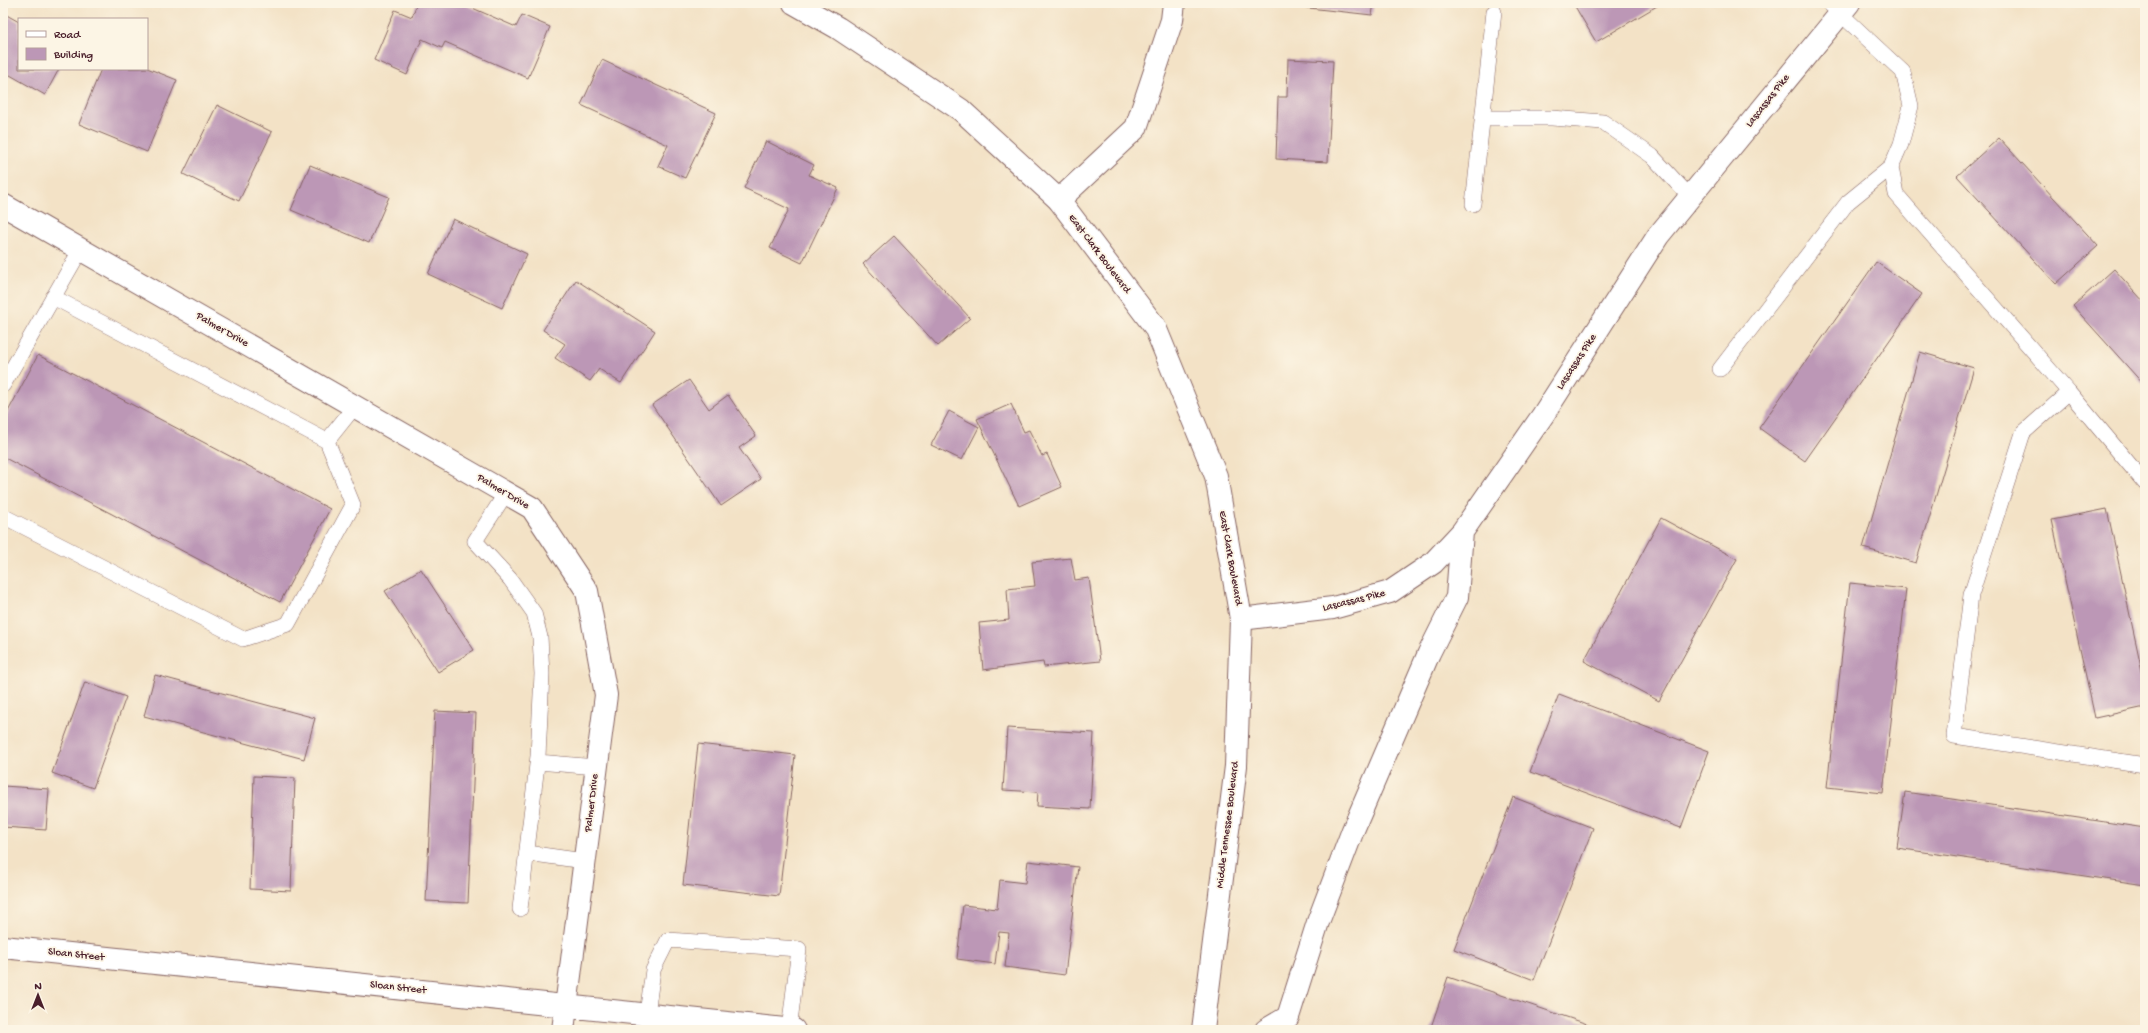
<svg xmlns="http://www.w3.org/2000/svg" width="2148" height="1033" font-family="'Gochi Hand',sans-serif">
  <style>
    .building { fill: #bc97b6 }
    .lines { fill: none; stroke-linecap: round; stroke-linejoin: round }
    .lane-casing { stroke: #856361; stroke-width: 16 }
    .street-casing { stroke: #856361; stroke-width: 24 }
    .secondary-casing { stroke: #856361; stroke-width: 24 }
    .primary-casing { stroke: #856361; stroke-width: 24 }
    .lane { stroke: #fff; stroke-width: 15 }
    .street { stroke: #fff; stroke-width: 22 }
    .secondary { stroke: #fff; stroke-width: 22 }
    .primary { stroke: #fff; stroke-width: 22 }
    .labels { text-anchor: middle; dominant-baseline: central; stroke-width: 3.5; stroke-linejoin: round; paint-order: stroke }
    .street-label { font-size: 11px; fill: #4a1f2b; stroke: #fcf5e5 }
  </style>
  <rect width="100%" height="100%" fill="#fcf5e5"/>
  <filter id="ink" filterUnits="userSpaceOnUse"><feTurbulence type="fractalNoise" baseFrequency=".025" numOctaves="2"/><feDisplacementMap in="SourceGraphic" scale="8" xChannelSelector="R" yChannelSelector="G"/><feConvolveMatrix kernelMatrix="1 2 1 2 8 2 1 2 1" color-interpolation-filters="sRGB"/></filter>
  <filter id="wash" filterUnits="userSpaceOnUse"><feTurbulence type="fractalNoise" baseFrequency=".012" numOctaves="4" result="noise"/><feDisplacementMap in="SourceGraphic" scale="16" xChannelSelector="R" yChannelSelector="G"/><feGaussianBlur stdDeviation="0.9" result="paint"/><feColorMatrix in="noise" values="0 0 0 0 0 0 0 0 0 0 0 0 0 0 0 0 0 1.4 0 .05"/><feComposite in="paint" operator="in"/></filter>
  <g filter="url(#wash)">
    <rect width="100%" height="100%" fill="#f3e2c6"/>
    <g id="blocks">
      <!-- building -->
      <path class="building" d="M417 3H461L516 27 522 15 550 27 528 78 445 42 442 48 422 39 407 75 374 60 395 10 412 17Z
        M1291 3H1374L1372 15 1291 6Z
        M1573 3H1662L1596 42Z
        M3 13 19 22V69H59L45 95 3 71Z
        M1288 59 1333 61 1328 162 1276 159 1278 97H1287Z
        M602 60 716 113 685 178 658 166 668 145 581 105Z
        M147 68 177 80 147 152 79 124 101 69Z
        M217 105 272 132 239 201 183 174Z
        M1999 138 2098 246 2056 284 1957 176Z
        M766 141 814 165 809 175 838 188 802 263 770 248 789 209 744 188Z
        M310 165 389 197 369 243 291 210Z
        M453 219 527 254 502 308 428 274Z
        M894 236 970 318 938 346 863 264Z
        M1876 262 1922 294 1805 461 1759 428Z
        M2114 269 2145 303V386L2073 306Z
        M576 280 655 331 621 383 599 369 590 381 555 358 565 344 543 330Z
        M1920 352 1974 368 1916 563 1863 548Z
        M38 355 330 509 280 602 3 457V421Z
        M689 380 709 409 728 395 756 436 739 448 761 479 721 506 652 405Z
        M1011 404 1024 432 1029 430 1042 456 1047 454 1062 487 1019 506 977 419Z
        M949 411 979 427 962 460 931 445Z
        M2107 509 2145 685V707L2095 718 2052 520Z
        M1661 518 1737 559 1659 701 1584 661Z
        M1071 558 1075 580 1089 578 1100 661 1044 667 1043 662 983 670 979 623 1009 620 1007 589 1035 586 1032 562Z
        M421 569 474 650 438 672 385 591Z
        M1850 583 1906 589 1883 793 1827 787Z
        M155 675 315 718 304 759 144 716Z
        M85 682 126 697 93 788 52 773Z
        M1559 694 1709 751 1681 828 1530 772Z
        M435 711 476 713 468 903 426 901Z
        M1007 728 1094 733 1090 809 1037 806 1038 792 1003 790Z
        M698 744 795 755 779 896 683 885Z
        M254 776 295 778 291 891 250 889Z
        M3 786 49 789 46 830 3 827Z
        M1905 792 2145 828V885L1897 848Z
        M1513 797 1593 828 1534 980 1454 949Z
        M1028 861 1078 867 1065 975 1005 967 1009 933 999 932 995 964 957 959 963 905 997 909 1000 880 1025 883Z
        M1448 977 1605 1030H1430Z"/>
    </g>
  </g>
  <g filter="url(#ink)">
    <use href="#blocks" fill-opacity="0" stroke="#856361" stroke-width="1"/>
    <g class="lines">
      <!-- lane casing -->
      <g class="lane-casing">
        <path id="lane" d="M1829 3 1903 72 1911 106 1901 144 1891 167 1896 194 2069 392 2145 483
          M1483 118H1552L1603 122 1652 156 1690 197
          M1473 204 1494 12
          M1720 369 1848 202 1891 167
          M3 385 81 249
          M2069 392 2023 433 1971 595 1954 736 2145 765
          M327 441 355 406
          M506 493 475 541 510 579 534 613 540 637 542 674 538 756 520 909
          M3 516 243 639 288 624 353 505 327 441 53 297
          M538 762 596 767
          M527 853 584 861
          M647 1014 653 970 668 940 799 949 789 1030"/>
      </g>
      <!-- street casing -->
      <g class="street-casing">
        <path id="street" d="M1059 200 1136 128 1172 20 1174 3
          M3 205 532 508 587 591 606 695 563 1030
          M3 947 794 1030"/>
      </g>
      <!-- secondary casing -->
      <g class="secondary-casing">
        <path id="secondary" d="M1203 1030 1236 766 1241 619"/>
      </g>
      <!-- primary casing -->
      <g class="primary-casing">
        <path id="primary" d="M794 3 838 28 961 110 1059 200 1155 327 1216 476 1241 619 1333 608 1390 592 1433 563 1462 532 1543 415 1658 236 1849 3
          M1266 1030 1288 1017 1318 922 1353 830 1429 653 1457 597 1462 532"/>
      </g>
      <!-- lane -->
      <use href="#lane" class="lane"/>
      <!-- street -->
      <use href="#street" class="street"/>
      <!-- secondary -->
      <use href="#secondary" class="secondary"/>
      <!-- primary -->
      <use href="#primary" class="primary"/>
    </g>
  </g>
  <g class="labels">
    <!-- street labels -->
    <g class="street-label">
      <text transform="translate(1768 101) rotate(-52)">Lascassas Pike</text>
      <text transform="translate(1099 254) rotate(53)">East Clark Boulevard</text>
      <text transform="translate(222 330) rotate(30)">Palmer Drive</text>
      <text transform="translate(1577 362) rotate(-57)">Lascassas Pike</text>
      <text transform="translate(503 492) rotate(31)">Palmer Drive</text>
      <text transform="translate(1230 558) rotate(80)">East Clark Boulevard</text>
      <text transform="translate(1354 601) rotate(-14)">Lascassas Pike</text>
      <text transform="translate(592 803) rotate(-83)">Palmer Drive</text>
      <text transform="translate(1228 825) rotate(-83)">Middle Tennessee Boulevard</text>
      <text transform="translate(76 955) rotate(6)">Sloan Street</text>
      <text transform="translate(398 988) rotate(6)">Sloan Street</text>
    </g>
  </g>
  <!-- margin -->
  <rect width="2148" height="1033" fill="none" stroke="#fcf5e5" stroke-width="16"/>
  <!-- legend -->
  <rect x="18" y="18" width="130" height="52" fill="#fcf5e5" stroke="#b59f9b"/>
  <rect x="26" y="31" width="20" height="6" fill="#ffffff" stroke="#b59f9b"/>
  <text x="54" y="38" font-size="12" fill="#4a1f2b">Road</text>
  <rect x="26" y="48" width="20" height="12" fill="#bc97b6" stroke="#b59f9b"/>
  <text x="54" y="58" font-size="12" fill="#4a1f2b">Building</text>
  <!-- north arrow -->
  <g transform="translate(38 995)" stroke="#fcf5e5" stroke-width="3" paint-order="stroke">
  <path d="M0-3L7 15L0 10L-7 15Z" fill="#4a1f2b"/>
  <text y="-6" font-size="11" font-weight="bold" text-anchor="middle" fill="#4a1f2b">N</text>
  </g>
</svg>
